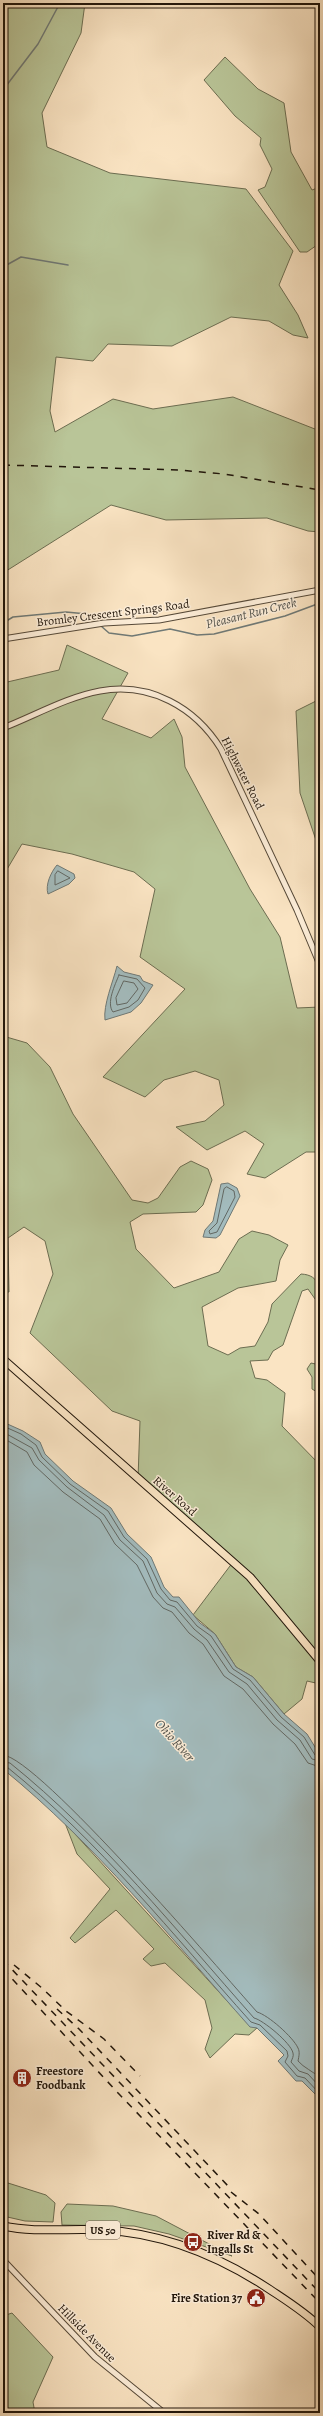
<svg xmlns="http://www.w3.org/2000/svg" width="323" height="2416" font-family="Alegreya,serif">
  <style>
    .green { fill: #b9c598; stroke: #6c6d51 }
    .water { fill: #a3bcbe; stroke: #6f7976 }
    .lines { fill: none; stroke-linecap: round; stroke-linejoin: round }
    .shore { stroke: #626864; stroke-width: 1 }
    .stream { stroke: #6f7976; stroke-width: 1.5 }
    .minor-casing { stroke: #564938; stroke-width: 7 }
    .major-casing { stroke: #20150a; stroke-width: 9 }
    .minor { stroke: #fcedd8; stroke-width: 5 }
    .major { stroke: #fae4c3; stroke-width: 7 }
    .rail { stroke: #20150a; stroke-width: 1.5; stroke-dasharray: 7 7; stroke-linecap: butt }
    .labels { text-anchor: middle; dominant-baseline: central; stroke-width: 3; stroke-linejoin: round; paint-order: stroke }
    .shield { fill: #fcedd8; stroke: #625648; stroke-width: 1 }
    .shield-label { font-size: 11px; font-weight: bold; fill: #20150a }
    .street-label { font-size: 12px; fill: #20150a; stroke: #fcedd8 }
    .poi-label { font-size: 12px; font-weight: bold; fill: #20150a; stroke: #fcedd8; text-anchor: start }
    .water-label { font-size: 13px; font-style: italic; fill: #4e4f49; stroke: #fcedd8 }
  </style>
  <rect width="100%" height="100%" fill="#fae4c3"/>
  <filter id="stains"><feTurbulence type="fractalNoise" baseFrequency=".005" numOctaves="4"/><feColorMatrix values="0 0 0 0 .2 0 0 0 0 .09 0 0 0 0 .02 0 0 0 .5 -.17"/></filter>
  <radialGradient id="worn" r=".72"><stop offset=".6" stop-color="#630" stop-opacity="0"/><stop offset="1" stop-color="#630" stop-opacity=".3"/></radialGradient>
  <!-- green -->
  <path class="green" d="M3 3H85L81 33 42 113 47 147 110 173 246 189 293 251 279 285 298 315 308 338 293 335 269 321 231 317 172 346 108 344 93 361 56 357 50 411 55 432 113 399 153 409 233 397 320 431V532L308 531 267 518 166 520 111 505 3 573Z
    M225 57 258 89 284 103 291 152 312 190 320 187V243L307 252H300L258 190 265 187 272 169 260 145 261 138 235 116 204 80Z
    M67 645 128 673 102 719 151 738 174 719 182 737 185 767 250 889 280 937 297 1008 320 1007V1152H306L265 1178 247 1174 264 1144 245 1131 207 1150 176 1127 205 1121 224 1105 219 1080 195 1071 164 1080 145 1097 103 1077 185 989 140 957 155 889 134 872 72 854 22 844 3 876V683L59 670Z
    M320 699V852L300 793 296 711Z
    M3 1036 27 1043 50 1067 73 1114 132 1200 148 1203 158 1198 180 1167 191 1161 208 1169 212 1180 203 1205 196 1212 143 1214 130 1222 136 1249 174 1288 219 1272 239 1239 252 1231 269 1235 288 1245 280 1260 276 1281 238 1288 202 1307 208 1346 228 1355 240 1348 255 1346 268 1322 272 1304 301 1274C321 1275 320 1290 320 1306L308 1289 302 1291 283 1345 273 1351 268 1360 250 1361 255 1378 267 1380 285 1393 282 1426 320 1465V1684L307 1681 302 1699 284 1714 253 1677 236 1667 215 1634 193 1615 233 1562 138 1479 140 1421 112 1411 30 1333 53 1274 45 1241 24 1227 8 1238 9 1292H3Z
    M311 1363 320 1365V1388L317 1392 312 1389V1377L307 1369Z
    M65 1823 250 2026 257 2028 249 2035 235 2034 210 2058 205 2049 212 2028 205 2000 165 1963 151 1966 143 1959 154 1949 116 1910 75 1943 70 1938 110 1889 77 1854Z
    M3 2179 8 2183 46 2195 55 2203 53 2222 25 2221 3 2216Z
    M67 2204 113 2206 156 2216 232 2256 169 2234 134 2226 62 2225 61 2212Z
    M12 2313 53 2357 33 2402 35 2413H3V2316Z"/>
  <!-- water -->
  <path class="water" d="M57 865 74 874 75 878 69 884 48 894C45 885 51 872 57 865Z
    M117 966 124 972 140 976 143 981 153 985 141 1003 131 1012 105 1020C103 1005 113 982 117 966Z
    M228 1183 237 1188 240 1196 220 1235 216 1238 203 1237 205 1230 213 1221 221 1184Z
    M3 1422 23 1431 40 1442 45 1454 73 1481 111 1508 127 1534 151 1557 164 1587 173 1597H179L200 1623 215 1634 236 1667 253 1677 284 1714 307 1734 320 1755V2099L302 2081H296L278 2061 284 2055 257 2028 250 2027C171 1938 95 1844 3 1769Z"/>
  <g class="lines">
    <!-- shore -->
    <path class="shore" d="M58 871 70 878 55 885V875Z
      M119 975 137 979 145 988 138 1000 129 1007 113 1012C106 1003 115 985 119 975Z
      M124 981 134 983 138 989 127 1003 117 1005 116 998Z
      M227 1187 234 1191 235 1197 217 1232 210 1234 209 1231 217 1223 224 1189Z
      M3 1426 21 1434 36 1445 42 1457 70 1484 108 1511 124 1537 147 1559 161 1589 170 1600 177 1602 197 1626 211 1636 233 1669 250 1680 281 1717 304 1737 315 1755 320 1756
      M3 1432 32 1448 39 1460 67 1487 104 1515 120 1540 143 1561 157 1593 167 1604 175 1607 194 1629 207 1640 229 1672 247 1684 277 1720 300 1740 312 1759 320 1761
      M3 1438 27 1452 34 1465 63 1492 100 1519 115 1544 137 1565 153 1597 163 1608 172 1612 189 1633 203 1644 224 1676 243 1689 273 1724 295 1744 308 1763 320 1767
      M3 1755C38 1757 223 1974 257 2012 268 2015 293 2037 298 2048 300 2052 299 2056 298 2061 304 2068 313 2071 320 2078
      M3 1762 10 1763C102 1837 176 1930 254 2018 263 2020 291 2043 293 2053 294 2056 292 2059 291 2062L299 2071 308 2074 320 2087
      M3 1767H7C99 1841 173 1935 251 2022L260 2025 287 2051 288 2056 285 2062 297 2076 305 2078 320 2094"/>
    <!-- stream -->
    <path class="stream" d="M3 90 38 44 60 3
      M3 267 21 257 68 265
      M3 623 13 617 66 612 87 614 96 622
      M101 626 109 633 132 636 170 629 197 635 214 634 285 616 320 603"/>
    <!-- minor casing -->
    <g class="minor-casing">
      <path id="minor" d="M3 639 104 623 159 620 320 590
        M3 728C34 716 67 697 100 691 150 682 195 707 221 749L297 910 320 965
        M3 2260 95 2357 164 2413"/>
    </g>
    <!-- major casing -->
    <g class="major-casing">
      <path id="major" d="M3 1359 250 1577 320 1661
        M3 2226C36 2233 69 2228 103 2230 163 2233 219 2256 269 2289 287 2301 305 2312 320 2327"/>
    </g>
    <!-- minor -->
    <use href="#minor" class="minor"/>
    <!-- major -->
    <use href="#major" class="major"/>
    <!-- rail -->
    <path class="rail" d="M3 465 179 470 224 474 320 490
      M3 1960 320 2293
      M14 1965 42 1988 66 2011 104 2039 140 2076
      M3 1969 119 2094 320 2303
      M57 2009 79 2029 229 2187
      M231 2192 259 2214 320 2280"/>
  </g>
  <!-- icons -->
  <defs>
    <g id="building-disc" transform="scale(1)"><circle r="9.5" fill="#8f2418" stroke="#fcedd8"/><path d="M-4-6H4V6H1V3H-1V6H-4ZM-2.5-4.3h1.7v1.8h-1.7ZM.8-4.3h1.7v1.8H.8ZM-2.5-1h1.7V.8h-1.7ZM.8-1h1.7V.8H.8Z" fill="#fff"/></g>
    <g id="bus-disc" transform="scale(1)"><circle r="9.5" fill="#8f2418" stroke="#fcedd8"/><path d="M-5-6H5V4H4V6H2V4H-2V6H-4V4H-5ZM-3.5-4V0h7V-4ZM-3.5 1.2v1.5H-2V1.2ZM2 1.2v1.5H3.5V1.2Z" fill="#fff"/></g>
    <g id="civic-disc" transform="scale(1)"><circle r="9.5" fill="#8f2418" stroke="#fcedd8"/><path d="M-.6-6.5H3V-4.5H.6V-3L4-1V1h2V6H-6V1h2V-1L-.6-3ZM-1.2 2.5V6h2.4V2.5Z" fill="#fff"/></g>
  </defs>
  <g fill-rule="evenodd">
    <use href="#building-disc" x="22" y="2078"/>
    <use href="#bus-disc" x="193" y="2242"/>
    <use href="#civic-disc" x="256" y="2298"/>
  </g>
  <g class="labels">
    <!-- shield labels -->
    <rect class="shield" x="86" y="2221" width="34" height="18" rx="3"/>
    <g class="shield-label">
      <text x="103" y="2230">US 50</text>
    </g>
    <!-- street labels -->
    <g class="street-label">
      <text transform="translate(113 613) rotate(-7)">Bromley Crescent Springs Road</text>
      <text transform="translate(243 773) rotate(63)">Highwater Road</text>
      <text transform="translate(175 1496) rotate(41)">River Road</text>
      <text transform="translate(87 2333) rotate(45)">Hillside Avenue</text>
    </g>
    <!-- poi labels -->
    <g class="poi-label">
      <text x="36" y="2071">Freestore<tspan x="36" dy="14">Foodbank</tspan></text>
      <text x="207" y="2235">River Rd &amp;<tspan x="207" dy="14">Ingalls St</tspan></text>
      <text x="242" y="2298" text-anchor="end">Fire Station 37</text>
    </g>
    <!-- water labels -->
    <g class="water-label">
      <text transform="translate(251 613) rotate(-14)">Pleasant Run Creek</text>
      <text transform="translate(175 1740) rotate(48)">Ohio River</text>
    </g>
  </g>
  <!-- margin -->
  <rect width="323" height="2416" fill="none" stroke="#fae4c3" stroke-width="16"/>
  <rect x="4" y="4" width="315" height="2408" fill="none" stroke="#20150a" stroke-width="2"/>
  <rect x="8" y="8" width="307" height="2400" fill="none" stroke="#20150a"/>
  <rect width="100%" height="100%" filter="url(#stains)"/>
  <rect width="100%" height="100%" fill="url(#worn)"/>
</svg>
